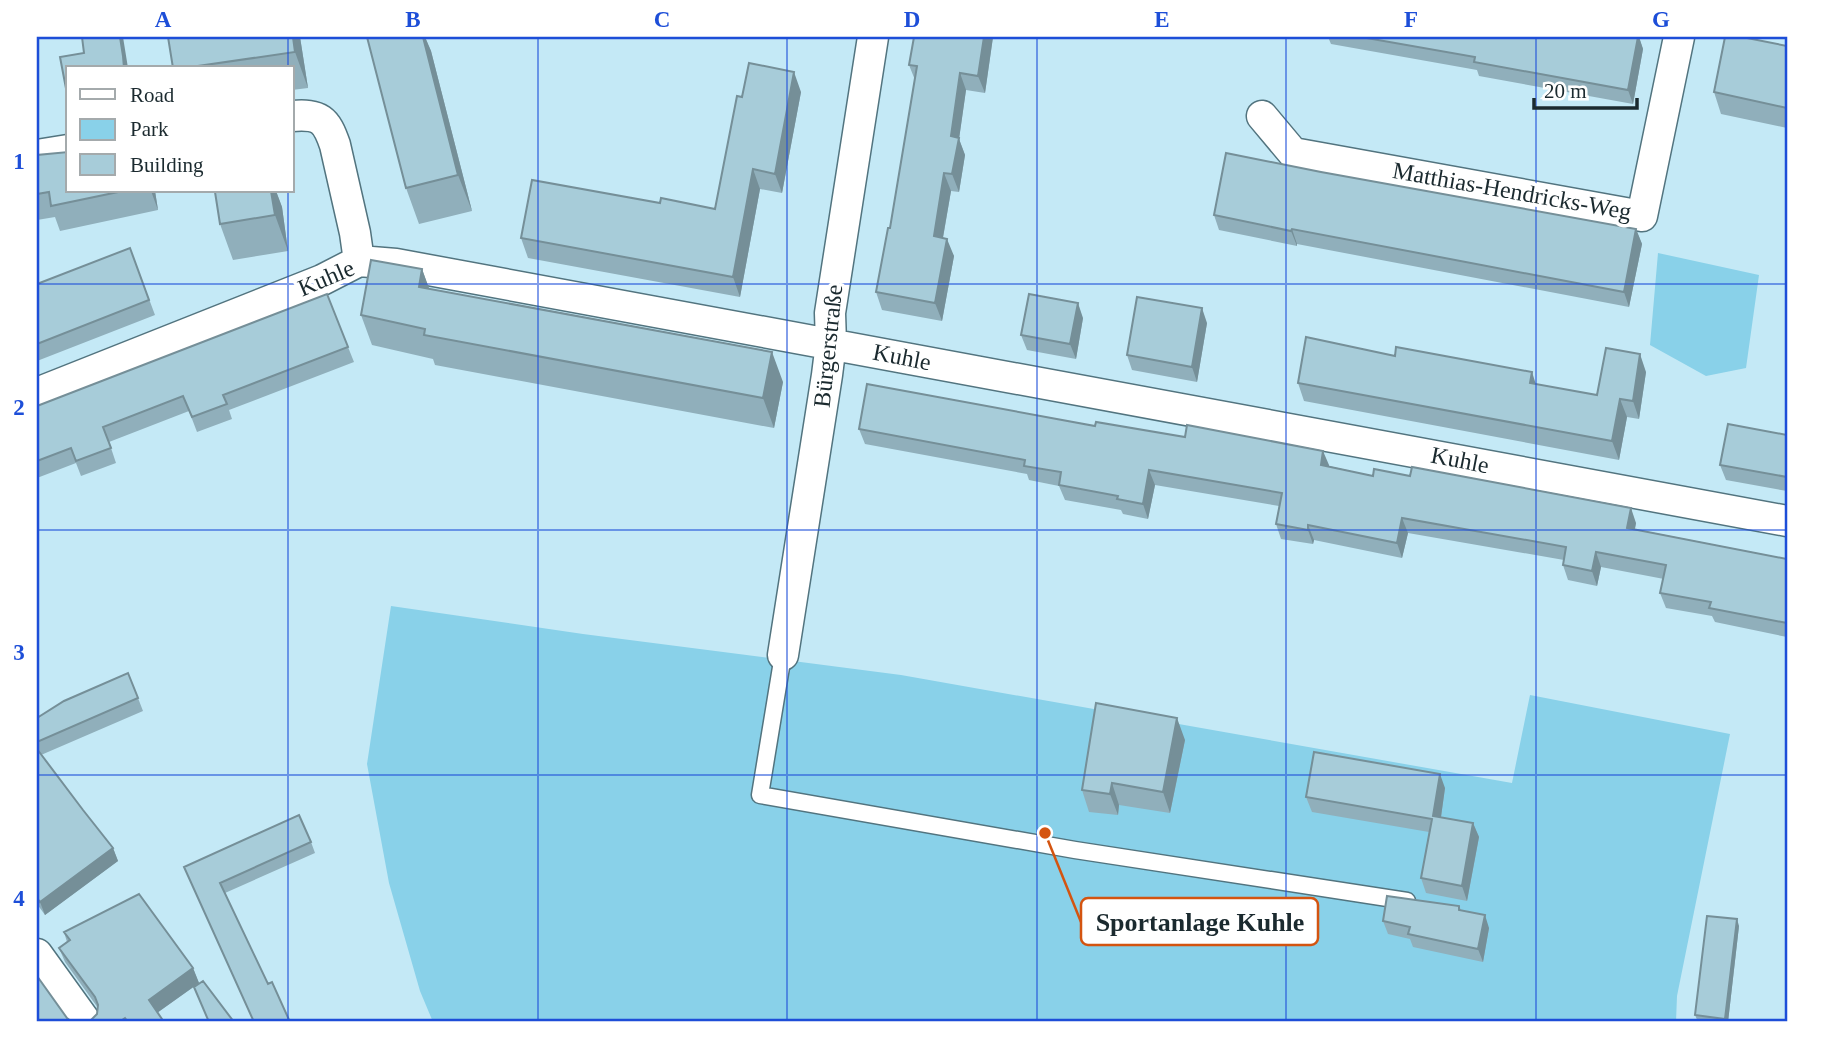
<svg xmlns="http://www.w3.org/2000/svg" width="1824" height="1059" font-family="Georgia,serif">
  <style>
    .green { fill: #89d1e9 }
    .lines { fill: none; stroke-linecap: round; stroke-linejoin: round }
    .service-casing { stroke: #52747f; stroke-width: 19 }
    .minor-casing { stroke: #52747f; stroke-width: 33 }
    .service { stroke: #fff; stroke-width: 16 }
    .minor { stroke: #fff; stroke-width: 30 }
    .wall { fill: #90afbb }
    .shaded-wall { fill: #758f98 }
    .building { fill: #a7ccd9; stroke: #758f98; stroke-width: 2 }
    .grid { fill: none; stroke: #1d4ed8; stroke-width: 2; stroke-opacity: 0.55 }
    .labels { text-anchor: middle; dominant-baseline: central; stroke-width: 7; stroke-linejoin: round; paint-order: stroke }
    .street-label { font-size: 24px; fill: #1b2a2f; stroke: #fff }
    .leader { fill: none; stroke: #d45410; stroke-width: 2.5 }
    .callout-dot { fill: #d45410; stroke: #fff; stroke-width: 2.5 }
    .callout { fill: #fff; stroke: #d45410; stroke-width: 2.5 }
    .callout-label { font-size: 26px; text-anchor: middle; font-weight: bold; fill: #1b2a2f }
    .neatline { fill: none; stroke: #1d4ed8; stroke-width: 2.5 }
    .grid-label { font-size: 23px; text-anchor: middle; font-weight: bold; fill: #1d4ed8 }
  </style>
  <rect width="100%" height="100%" fill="#c4e9f6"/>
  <!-- green -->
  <path class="green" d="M1658 253 1759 275 1746 368 1706 376 1650 345Z
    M391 606 583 634 901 675 1512 783 1530 695 1730 734 1677 996 1676 1022H433L420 991 389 883 367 764Z"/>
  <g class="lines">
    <!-- service casing -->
    <g class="service-casing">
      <path id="service" d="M783 655 760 795 1075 850 1407 901"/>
    </g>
    <!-- minor casing -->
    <g class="minor-casing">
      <path id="minor" d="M292 116C320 114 326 119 335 145L355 233 359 261
        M1262 116 1293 153 1642 216 1679 37
        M37 155 68 150
        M37 393 322 280 359 261 396 264 1787 521
        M783 655 827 375 831 343 830 313 873 37
        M37 954 86 1022"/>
    </g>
    <!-- service -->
    <use href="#service" class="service"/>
    <!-- minor -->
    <use href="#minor" class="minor"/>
  </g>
  <!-- wall -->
  <path class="wall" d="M168 37H300L308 88 292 90V68H173Z
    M367 37H425L431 51 472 211 419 224 406 188Z
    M993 37 985 93 966 90 959 139 965 155 959 192 951 191 943 238 954 256 942 321 882 310 876 292 890 228 915 80 909 65Z
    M1328 37H1639L1643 49 1633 104 1479 76 1477 70 1331 44Z
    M1787 46V128L1721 114 1714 92Z
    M801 92 782 193 760 189 740 297 528 258 521 238 660 203 715 209 742 97Z
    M37 155 68 191H155L158 210 60 231 55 217 37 220Z
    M1321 172 1636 229 1642 244 1629 307 1297 244V246L1219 230 1214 215Z
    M217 191H276L282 207 288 251 233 260 220 224Z
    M130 248 155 315 37 361V284Z
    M422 269 429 289 783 382 774 428 435 365 433 359 372 345 361 315Z
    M1083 318 1076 359 1027 350 1021 335Z
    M1207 323 1197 382 1132 370 1127 355Z
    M348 347 354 362 229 410 232 419 197 432 189 411 109 442 116 463 81 476 76 463 37 478V406Z
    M1395 356 1536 384 1597 395 1646 372 1639 419 1627 417 1619 460 1304 401 1298 383Z
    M1095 426 1329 465V466L1373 476 1636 523 1635 529 1787 559V637L1715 622 1712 616 1666 608 1660 593 1664 579 1601 567 1597 586 1568 580 1563 565 1564 560 1408 533 1402 558 1314 540 1313 544 1281 539 1276 524 1279 506 1155 485 1148 519 1123 514 1121 510 1065 500 1059 486 1029 480 1027 474 865 444 859 429Z
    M1787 435V491L1726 480 1720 465Z
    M138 698 143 711 41 755 83 810 113 848 118 861 45 915 37 904V718Z
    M1185 740 1170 813 1119 805 1118 815 1089 812 1082 790Z
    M1445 788 1441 817 1473 823 1479 837 1467 901 1426 893 1421 878 1429 832 1312 812 1306 797Z
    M311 842 315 853 225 893 268 984 290 1022H254L184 867Z
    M1459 906 1461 910 1489 928 1483 962 1413 947 1410 939 1388 934 1383 921Z
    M1739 926 1728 1022H1698L1695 1015Z
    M64 932 193 968 199 983 157 1013 164 1022H89L97 1014 98 1008 65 962 59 948 67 942Z"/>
  <!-- shaded-wall -->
  <path class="shaded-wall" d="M120 37H123L128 68H124Z
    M293 37H300L308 88 295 52Z
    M423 37H425L431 51 472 211 458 175Z
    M984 37H993L985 93 978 76Z
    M1638 37H1639L1643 49 1633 104 1628 90Z
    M794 72 801 92 782 193 775 174Z
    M960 73 966 90 959 139 965 155 959 192 952 174 951 136Z
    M753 169 760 189 740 297 733 277Z
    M944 173 951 191 940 254 934 236Z
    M151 191H155L158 210Z
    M271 191H276L282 207 288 251 275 215Z
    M1292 229 1297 244V246L1291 231Z
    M1636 229 1642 244 1629 307 1624 292Z
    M947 239 954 256 942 321 935 303Z
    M422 269 433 299 419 287Z
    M1078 303 1083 318 1076 359 1070 344Z
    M1202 308 1207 323 1197 382 1192 367Z
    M772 352 783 382 774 428 763 398Z
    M1640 354 1646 372 1639 419 1633 401Z
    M1532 372 1538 391 1530 383Z
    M1620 399 1627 417 1619 460 1612 441Z
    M1323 451 1329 465 1326 479 1321 465Z
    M1149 470 1155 485 1148 519 1143 504Z
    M1631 508 1636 523 1632 542 1627 528Z
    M1402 518 1408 533 1402 558 1397 543Z
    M1308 525 1314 540 1313 544 1308 530Z
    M1596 552 1601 567 1597 586 1592 571Z
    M1177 718 1185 740 1170 813 1163 792Z
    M1440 774 1445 788 1439 831 1433 816Z
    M1112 783 1119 805 1118 815 1110 794Z
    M1473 823 1479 837 1467 901 1462 886Z
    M113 848 118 861 45 915 40 902Z
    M1485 915 1489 928 1483 962 1478 949Z
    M1737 919 1739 926 1728 1022H1726L1725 1019Z
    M193 968 199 983 154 1015 149 1000Z"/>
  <!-- building -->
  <path class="building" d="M82 37H120L123 56 124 68H68V99L60 57 84 53Z
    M168 37H293L295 52 184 68H173Z
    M367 37H423L458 175 406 188Z
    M914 37H984L978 76 960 73 951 136 959 138 952 174 944 173 934 236 947 239 935 303 876 292 888 228H890L917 66 909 65Z
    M1361 37H1638L1628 90 1474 62 1475 57Z
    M1725 37H1742L1787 46V108L1714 92Z
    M749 63 794 72 775 174 753 169 733 277 521 238 532 180 660 203 661 198 715 209 737 96 742 97Z
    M68 152V191H123L51 206 49 192 37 194V155Z
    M1226 153 1321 172 1636 229 1624 292 1292 229 1291 231 1214 215Z
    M217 191H271L275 215 220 224 215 192Z
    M130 248 149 300 37 344V284Z
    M371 260 422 269 419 287 772 352 763 398 424 335 425 329 361 315Z
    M327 294 348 347 223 395 227 404 192 417 183 396 103 427 111 448 76 461 71 448 37 461V406Z
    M1029 294 1078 303 1070 344 1021 335Z
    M1137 297 1202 308 1192 367 1127 355Z
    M1306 337 1395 356 1396 347 1532 372 1530 383 1597 395 1606 348 1640 354 1633 401 1620 399 1612 441 1298 383Z
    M867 384 1095 426 1096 422 1185 437 1187 425 1323 451 1321 465 1373 476 1374 469 1410 476 1412 467 1631 508 1627 528 1787 559V623L1709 608 1711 602 1660 593 1666 565 1596 552 1592 571 1563 565 1566 547 1402 518 1397 543 1308 525V530L1276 524 1282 493 1149 470 1143 504 1117 499 1118 496 1059 485 1061 472 1024 466 1025 460 859 429Z
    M1728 424 1787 435V477L1720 465Z
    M128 673 138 698 37 742V718L64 701Z
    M1096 703 1177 718 1163 792 1112 783 1110 794 1082 790Z
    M37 749 83 810 113 848 40 902 37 898Z
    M1314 752 1440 774 1433 816 1473 823 1462 886 1421 878 1432 819 1306 797Z
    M299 815 311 842 220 883 268 984 272 982 290 1022H254L184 867Z
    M139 894 193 968 149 1000 164 1022H128L125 1018 119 1022H89L97 1014 98 1005 95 997 59 948 70 940 64 932Z
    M1387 896 1459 906V910L1485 915 1478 949 1408 934 1410 927 1383 921Z
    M1707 916 1737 919 1725 1019 1695 1015Z
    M37 976 67 1018 72 1022H37Z
    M203 981 234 1022H209L194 987Z"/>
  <!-- grid -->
  <path class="grid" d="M288 37V68M538 37V1022M787 37V1022M1037 37V1022M1286 37V1022M1536 37V1022M288 191V1022M37 284H1787M37 530H1787M37 775H1787"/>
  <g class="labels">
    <!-- street labels -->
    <g class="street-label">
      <text transform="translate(1512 191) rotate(10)">Matthias-Hendricks-Weg</text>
      <text transform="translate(326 278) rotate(-23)">Kuhle</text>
      <text transform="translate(828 346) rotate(-84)">Bürgerstraße</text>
      <text transform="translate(902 357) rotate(11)">Kuhle</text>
      <text transform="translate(1460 460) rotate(11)">Kuhle</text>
    </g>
  </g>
  <!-- callouts -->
  <path class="leader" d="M1045 833L1081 922"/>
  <circle class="callout-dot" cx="1045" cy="833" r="7"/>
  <rect class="callout" x="1081" y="898" width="237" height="47" rx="7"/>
  <g class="callout-label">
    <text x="1200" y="931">Sportanlage Kuhle</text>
  </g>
  <!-- border -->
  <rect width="1824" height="1059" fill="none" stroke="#ffffff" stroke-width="77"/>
  <!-- legend -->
  <rect x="66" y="66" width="228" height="126" fill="#ffffff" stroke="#a4aaac" stroke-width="2"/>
  <rect x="80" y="89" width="35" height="10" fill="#ffffff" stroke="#a4aaac" stroke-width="2"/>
  <text x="130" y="102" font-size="21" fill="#1b2a2f">Road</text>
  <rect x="80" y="119" width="35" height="21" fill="#89d1e9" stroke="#a4aaac" stroke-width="2"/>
  <text x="130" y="136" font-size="21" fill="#1b2a2f">Park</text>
  <rect x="80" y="154" width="35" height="21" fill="#a7ccd9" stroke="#a4aaac" stroke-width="2"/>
  <text x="130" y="172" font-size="21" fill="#1b2a2f">Building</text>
  <!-- scale -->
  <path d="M1534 98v10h103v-10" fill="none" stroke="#1b2a2f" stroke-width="3.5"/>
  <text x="1544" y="98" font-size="21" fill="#1b2a2f" stroke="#ffffff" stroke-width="5" paint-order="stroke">20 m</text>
  <rect x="38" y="38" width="1748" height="982" class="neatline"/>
  <g class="grid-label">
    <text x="163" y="27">A</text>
    <text x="413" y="27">B</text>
    <text x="662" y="27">C</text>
    <text x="912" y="27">D</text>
    <text x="1162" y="27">E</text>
    <text x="1411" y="27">F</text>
    <text x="1661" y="27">G</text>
    <text x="19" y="169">1</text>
    <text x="19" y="415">2</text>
    <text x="19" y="660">3</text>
    <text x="19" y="906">4</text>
  </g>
</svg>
